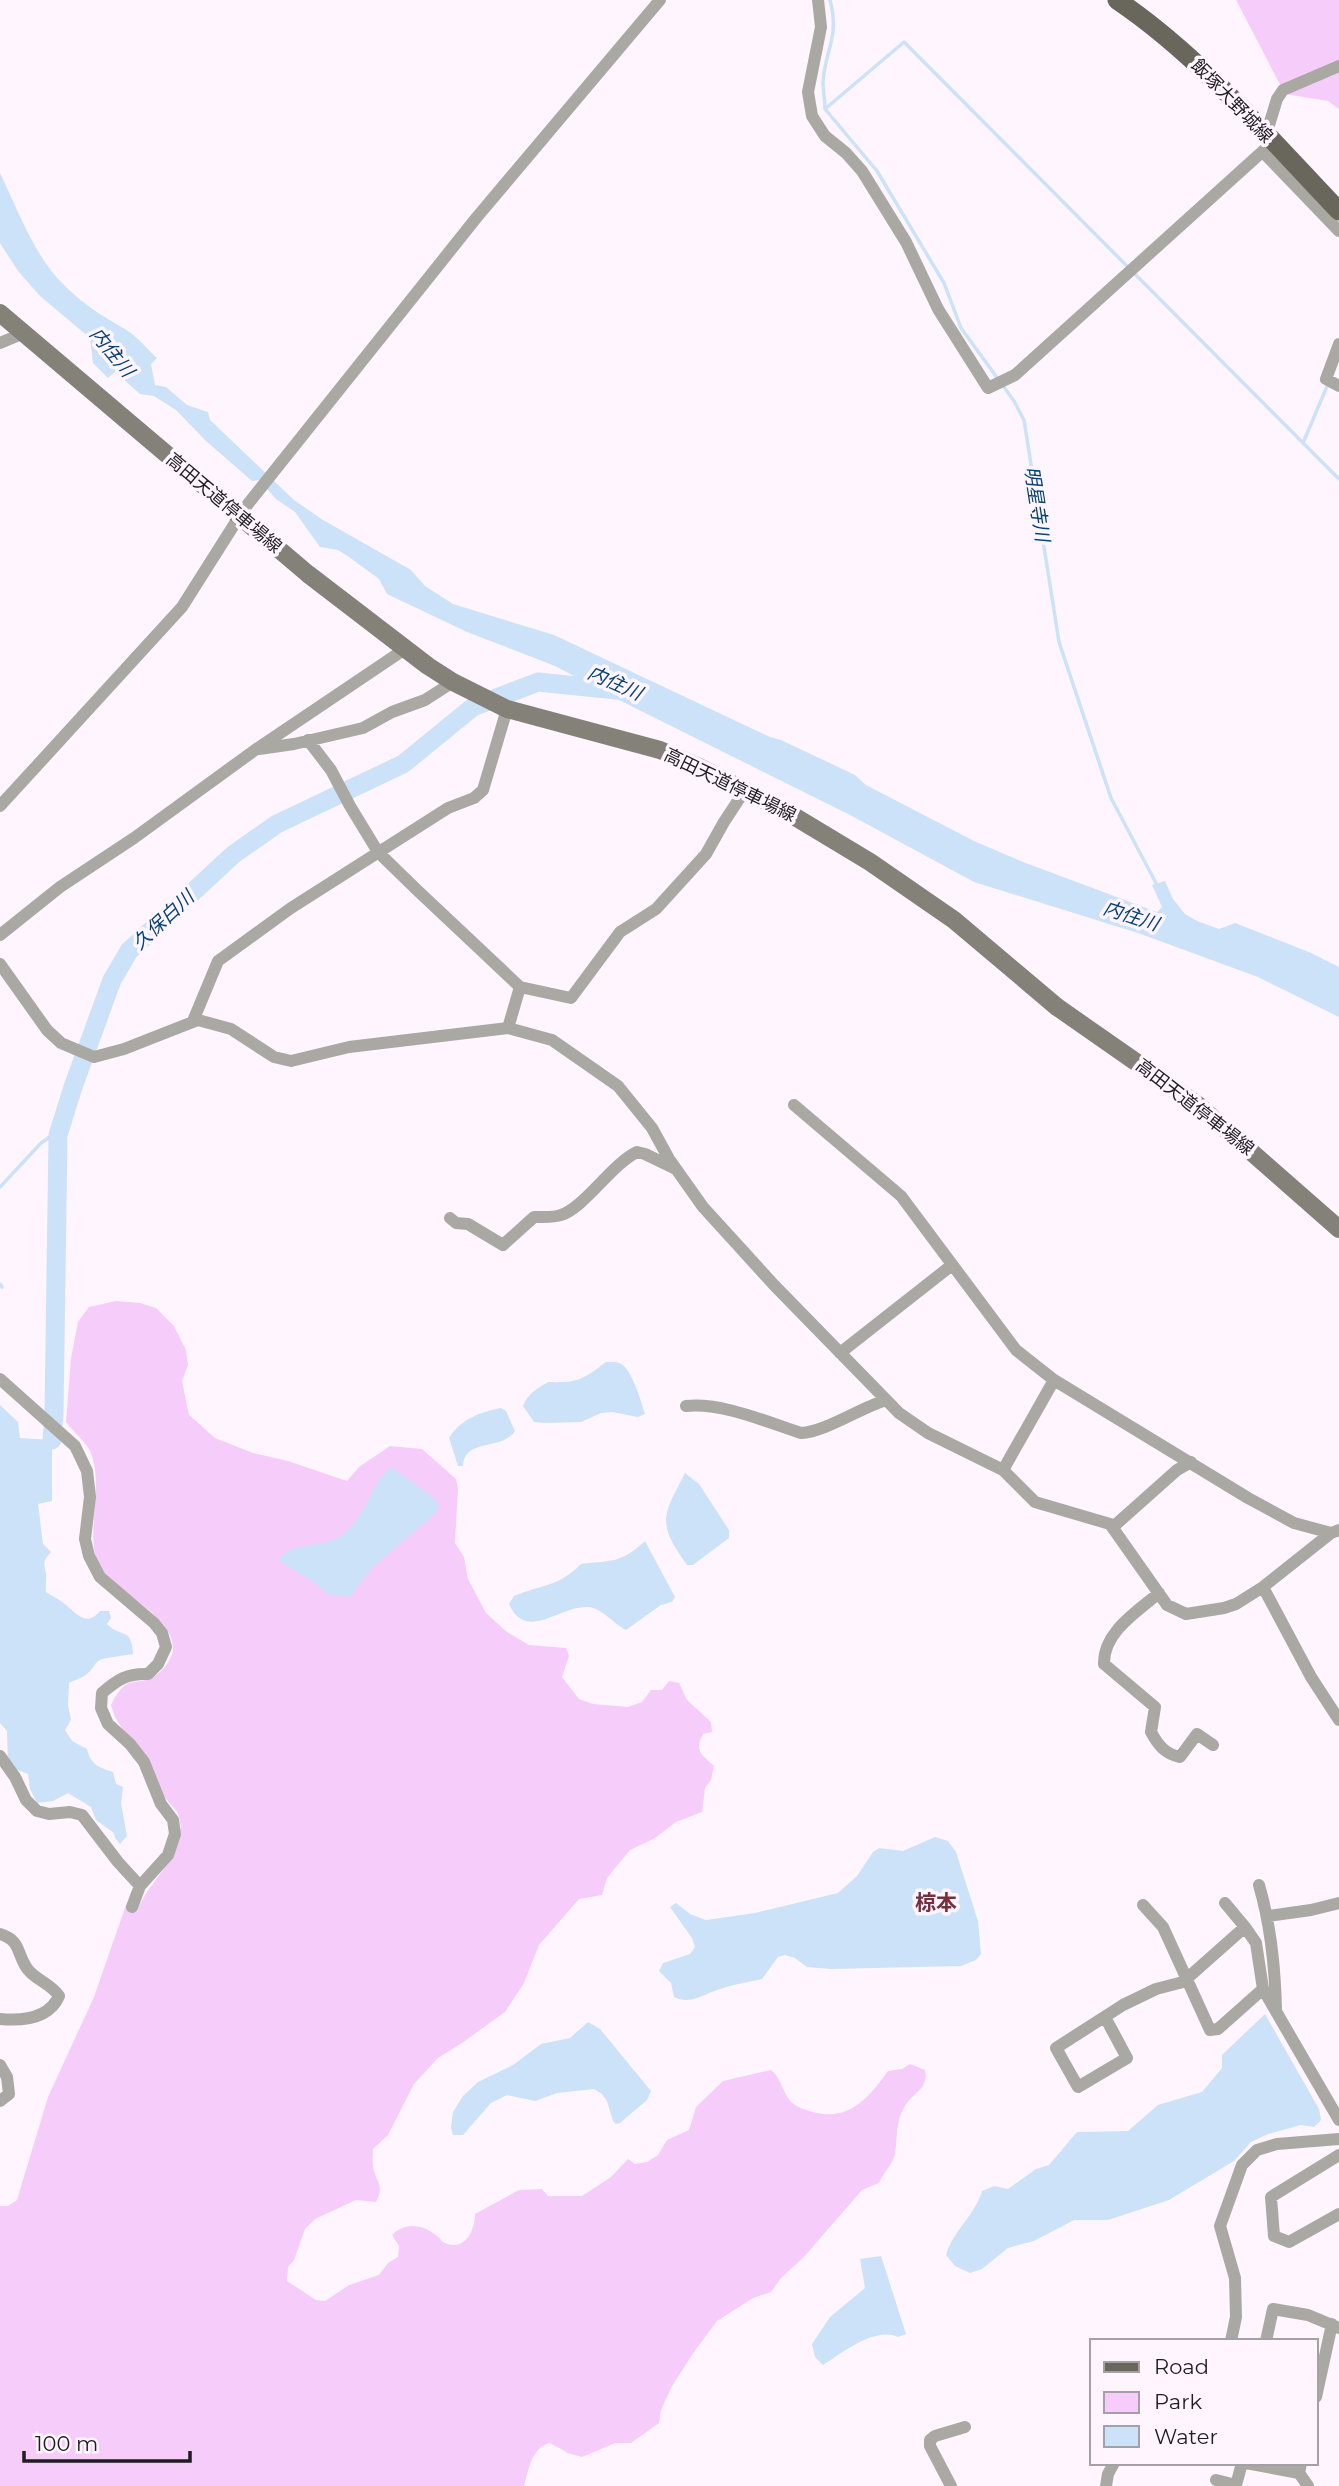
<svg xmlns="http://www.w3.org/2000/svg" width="1339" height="2486" font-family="Montserrat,'Noto Sans JP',sans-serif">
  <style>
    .green { fill: #f6cdfa }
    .water { fill: #cce2f9 }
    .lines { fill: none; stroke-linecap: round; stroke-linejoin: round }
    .stream { stroke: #cce2f9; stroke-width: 3.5 }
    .river { stroke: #cce2f9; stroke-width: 19 }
    .minor { stroke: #aaa8a2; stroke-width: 12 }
    .secondary { stroke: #848179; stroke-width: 18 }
    .primary { stroke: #69665c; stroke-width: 19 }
    .labels { text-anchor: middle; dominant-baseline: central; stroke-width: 7; stroke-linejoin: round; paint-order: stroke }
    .street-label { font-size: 18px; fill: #201d21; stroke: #fef5ff }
    .water-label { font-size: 19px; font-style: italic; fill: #054376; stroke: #fef5ff }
    .quarter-label { font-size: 21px; font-weight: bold; fill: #762f3c; stroke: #fef5ff }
  </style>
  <rect width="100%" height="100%" fill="#fef5ff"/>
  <!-- green -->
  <path class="green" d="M1236 0H1339V109L1328 101 1285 94Z
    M116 1301 140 1303 156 1308 174 1326 186 1350 188 1365 182 1381 189 1415 215 1438 253 1453 288 1461 347 1481 359 1467 390 1446 422 1449 456 1479 458 1488 455 1543 464 1557 468 1579 486 1613 507 1632 529 1645 566 1648 569 1656 562 1677 579 1699 593 1704 628 1707 642 1702 651 1690H662L669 1681 679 1683 687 1700 711 1722 712 1732 703 1734C694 1751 701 1754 714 1766L711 1780 705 1788 702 1812 676 1822 655 1838 630 1850 607 1878 602 1895 579 1899 539 1945 524 1983 505 2012 462 2043 438 2058 414 2084 388 2135 373 2149C373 2154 372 2162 373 2167 376 2183 385 2184 376 2202L356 2200 315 2219 305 2229 294 2260 288 2267 287 2281 316 2300 325 2301 349 2285 379 2275 388 2263 398 2257 399 2246 392 2235C405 2222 423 2224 437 2236 440 2238 442 2242 445 2243 466 2252 475 2229 475 2214L519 2190 542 2189 548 2196H582L611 2177 628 2159 635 2164 647 2162 658 2155 667 2140 689 2130 696 2107 723 2081 771 2070C782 2079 782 2092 791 2102 797 2108 809 2111 817 2113 851 2120 870 2096 888 2071L902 2069 910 2064 925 2070C929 2089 913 2092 905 2106 895 2122 898 2137 895 2154 893 2164 883 2173 879 2183L862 2190 804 2257 781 2278 771 2292 753 2298 717 2321 694 2352 672 2386 661 2410 659 2423 631 2443H615L582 2457 568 2453 550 2443C531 2448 529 2469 524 2486H0V2206H8L17 2200 48 2097 94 1997 126 1905 137 1909 147 1892 171 1859 181 1827 178 1813 162 1794 115 1717 111 1705C115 1697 119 1689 127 1684 133 1681 142 1682 148 1679 160 1675 173 1661 173 1647 171 1616 124 1596 105 1575 79 1545 107 1489 90 1451 85 1441 73 1431 66 1422L71 1358 78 1322 89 1307Z"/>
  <!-- water -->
  <path class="water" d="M0 173C19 212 35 259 68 289 85 305 105 318 125 329 137 336 147 349 157 358L151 364 155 385 166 387 187 405 208 412 210 420 294 500 323 520 411 570 425 586 453 604 554 635 770 737 781 740 855 775 866 785 974 841 1023 862 1157 912 1162 907 1152 885 1165 881 1173 899 1185 914 1197 921 1219 929 1235 923 1309 952 1339 967V1017L1258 977 1138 933 974 882 852 816 621 701 555 666 467 632 387 594 379 579 349 557 338 550 320 547 295 512 276 499 259 480 252 481 206 441 176 410 154 396 140 394 115 372 108 378 93 363 90 338 40 296 18 271 0 243Z
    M606 1362C611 1362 618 1361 623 1365 633 1374 641 1401 645 1414L638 1417 612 1412 601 1413 581 1422 546 1423 534 1422 523 1406C527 1394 538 1388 548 1382 578 1383 582 1380 606 1362Z
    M0 1405 18 1422 20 1438 52 1440V1501L38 1504 43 1544 51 1552C42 1563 44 1562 46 1574 47 1580 45 1586 46 1592 52 1596 61 1600 66 1605 78 1615 87 1627 100 1611H109L111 1618 107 1624C121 1638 132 1627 133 1654 128 1655 103 1658 100 1660 94 1663 94 1668 89 1672 85 1677 75 1680 69 1683L68 1705 71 1720 65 1730 72 1741 87 1749C91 1765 98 1767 113 1772L116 1784 123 1787 121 1803 127 1836 120 1844 115 1838 114 1833 96 1820 91 1807 68 1793 53 1801 37 1803 30 1789 28 1774 8 1766 7 1731 0 1723Z
    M501 1408 506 1411 515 1431C503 1451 464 1438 463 1466H458L449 1438C461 1419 480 1412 501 1408Z
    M391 1467 434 1498 438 1505 437 1512 371 1569 350 1597 327 1594 315 1583 278 1560C294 1540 320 1549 339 1537 369 1516 369 1485 391 1467Z
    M685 1473 699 1484 729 1530V1538L693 1565H687C656 1522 663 1516 685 1473Z
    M645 1541 675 1597 672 1602 661 1605 626 1630C614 1624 602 1608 588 1607 560 1605 526 1643 509 1604L514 1596C542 1584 557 1588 581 1564 612 1560 620 1564 645 1541Z
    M935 1837 948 1841 956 1852 978 1921 981 1954 976 1960 961 1966 831 1969 807 1967 795 1958 785 1955 778 1957 762 1979C748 1982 731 1985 717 1990 703 1995 689 2005 674 1997L671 1983 659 1971 663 1963 690 1954 695 1947 692 1938 670 1907 676 1903 690 1914 706 1920 755 1913 838 1893 857 1876 873 1852 879 1848 903 1851Z
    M1265 2014 1319 2109 1321 2120 1314 2127 1301 2125 1268 2134 1251 2142 1234 2161 1169 2200 1108 2220H1074L1034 2241 1008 2248 982 2269 970 2273 955 2266 946 2255C953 2231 975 2215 982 2191L994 2186 1008 2189 1036 2169 1049 2165 1077 2132 1128 2131 1158 2105 1202 2092 1222 2068V2055Z
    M588 2022 600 2029 651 2091 647 2100 620 2123 616 2124 613 2121 607 2101 602 2094 594 2089 557 2093 535 2101 507 2095 491 2103 463 2135H453L451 2128 453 2112 463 2096 478 2082 513 2065 541 2044 570 2038Z
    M881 2256 906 2334 898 2337C875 2326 842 2353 823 2365L815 2357 812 2344 830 2317 865 2288 860 2259Z"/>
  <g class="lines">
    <!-- stream -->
    <path class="stream" d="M825 109 877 171 944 283 961 328 1014 401 1024 420 1059 642 1111 798 1157 885
      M825 109 904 42 1339 479
      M825 109C825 100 823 91 823 82 825 49 840 38 830 0
      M1303 443 1328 384
      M0 1187 41 1143 60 1130
      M0 1284 2 1287"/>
    <!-- river -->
    <path class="river" d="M52 1440 54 1414 58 1135 73 1087 112 980 129 951 234 854 277 824 403 764 473 707 538 682 626 691"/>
    <!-- minor -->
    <path class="minor" d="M818 0 821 27 808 92 812 116 825 136 846 153 862 171 906 242 938 309 988 388 1015 375 1273 142
      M1266 135 1277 99 1283 90 1339 66
      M1263 152 1339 231
      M0 343 24 333
      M1339 344 1326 379 1339 386
      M308 740 331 770 350 806 378 852 417 890 520 987 571 998 620 932 656 909 706 854 724 822 745 790
      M259 749 294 744 363 728 392 712 425 700 453 682
      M0 806 182 607 244 509 477 217 660 0
      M0 935 60 887 134 838 255 750 405 649
      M0 964 47 1030 61 1043 94 1057 124 1049 198 1020 231 1029 274 1057 291 1061 349 1047 508 1028 552 1040 618 1086 652 1128 669 1159 703 1207 774 1285 899 1413 928 1433 1003 1470 1035 1502 1110 1524 1167 1605 1186 1614 1224 1608 1236 1604 1263 1587 1331 1533 1339 1530
      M193 1021 218 961 291 908 448 808 474 798 483 790 507 709
      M508 1028 520 987
      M794 1105 901 1196 1016 1350 1054 1380 1248 1498 1294 1523 1331 1533
      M450 1218 456 1223 468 1224 503 1245 534 1217C543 1217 553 1218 561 1215 584 1208 612 1164 637 1152L645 1154 674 1168
      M840 1353 952 1265
      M0 1379 75 1446 87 1471 90 1497 85 1539 89 1556 100 1577 154 1623 162 1633 166 1647 158 1664 148 1674C127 1673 117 1680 102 1693L101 1708 108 1724 130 1744 144 1762 161 1804 173 1820 175 1834 168 1855 140 1886 132 1907
      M686 1406C721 1402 767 1422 801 1433 825 1432 860 1408 886 1400
      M1003 1470 1054 1380
      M1113 1527 1177 1470 1191 1462
      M1263 1587 1311 1677 1339 1720
      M1159 1593C1138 1611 1103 1632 1104 1664L1155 1707 1151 1732C1158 1745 1165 1754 1180 1757L1197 1734 1213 1745
      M0 1756 15 1777 26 1800 37 1811 49 1814 70 1812 82 1815 118 1862 140 1886
      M1259 1885C1271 1926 1275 1966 1276 2009
      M1225 1903 1245 1927
      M1143 1905 1163 1927 1210 2030 1218 2029 1263 1989
      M1268 1916 1311 1910 1339 1903
      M0 1934C21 1941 16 1951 26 1967 34 1980 51 1983 59 1996 49 2019 22 2021 0 2019
      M1105 2017 1127 2058 1078 2087 1056 2048 1123 2005 1156 1989 1183 1982 1245 1927 1256 1943 1263 1989 1339 2120
      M0 2065 7 2077 9 2094 0 2101
      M1339 2155 1271 2197 1274 2236 1289 2242 1339 2214
      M1231 2341 1236 2317 1235 2278 1220 2226 1242 2165 1257 2150 1277 2144 1339 2139
      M1266 2341 1273 2309 1308 2315 1339 2328
      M1316 2397 1332 2324
      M1246 2463 1299 2473 1301 2463
      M1299 2473 1308 2486
      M1216 2480 1236 2485 1242 2463
      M951 2486 930 2446V2440L935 2436 965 2427
      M1106 2486 1108 2474 1114 2463"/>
    <!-- secondary -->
    <path class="secondary" d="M0 313 308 574 428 666 453 682 507 709 660 750 699 767 787 812 870 862 954 920 1057 1007 1199 1106 1339 1229"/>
    <!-- primary -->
    <path class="primary" d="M1117 0C1200 56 1269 138 1339 211"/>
  </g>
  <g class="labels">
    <!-- street labels -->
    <g class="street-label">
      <text transform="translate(1232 101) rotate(46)">飯塚大野城線</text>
      <text transform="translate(224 503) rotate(40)">高田天道停車場線</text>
      <text transform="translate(730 785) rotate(26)">高田天道停車場線</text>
      <text transform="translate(1195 1107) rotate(38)">高田天道停車場線</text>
    </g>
    <!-- water labels -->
    <g class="water-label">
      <text transform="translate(112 352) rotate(51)">内住川</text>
      <text transform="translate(1037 504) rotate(81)">明星寺川</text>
      <text transform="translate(615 683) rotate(24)">内住川</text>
      <text transform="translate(1131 916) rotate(18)">内住川</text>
      <text transform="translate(163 920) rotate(-43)">久保白川</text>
    </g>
    <!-- quarter labels -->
    <g class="quarter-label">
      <text x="936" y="1902">椋本</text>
    </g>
  </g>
  <!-- legend -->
  <rect x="1090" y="2339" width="228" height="126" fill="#fef5ff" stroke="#a59fa6" stroke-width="2"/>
  <rect x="1104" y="2362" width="35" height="10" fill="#69665c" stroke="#a59fa6" stroke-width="2"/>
  <text x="1154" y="2374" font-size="21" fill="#201d21">Road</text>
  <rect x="1104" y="2392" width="35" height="21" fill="#f6cdfa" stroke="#a59fa6" stroke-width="2"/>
  <text x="1154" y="2409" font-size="21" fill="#201d21">Park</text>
  <rect x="1104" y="2426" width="35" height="21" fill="#cce2f9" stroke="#a59fa6" stroke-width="2"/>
  <text x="1154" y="2444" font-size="21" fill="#201d21">Water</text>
  <!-- scale -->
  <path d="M24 2451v10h166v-10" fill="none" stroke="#201d21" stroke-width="3.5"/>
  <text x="35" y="2451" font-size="21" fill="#201d21" stroke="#fef5ff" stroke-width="5" paint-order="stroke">100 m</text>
</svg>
